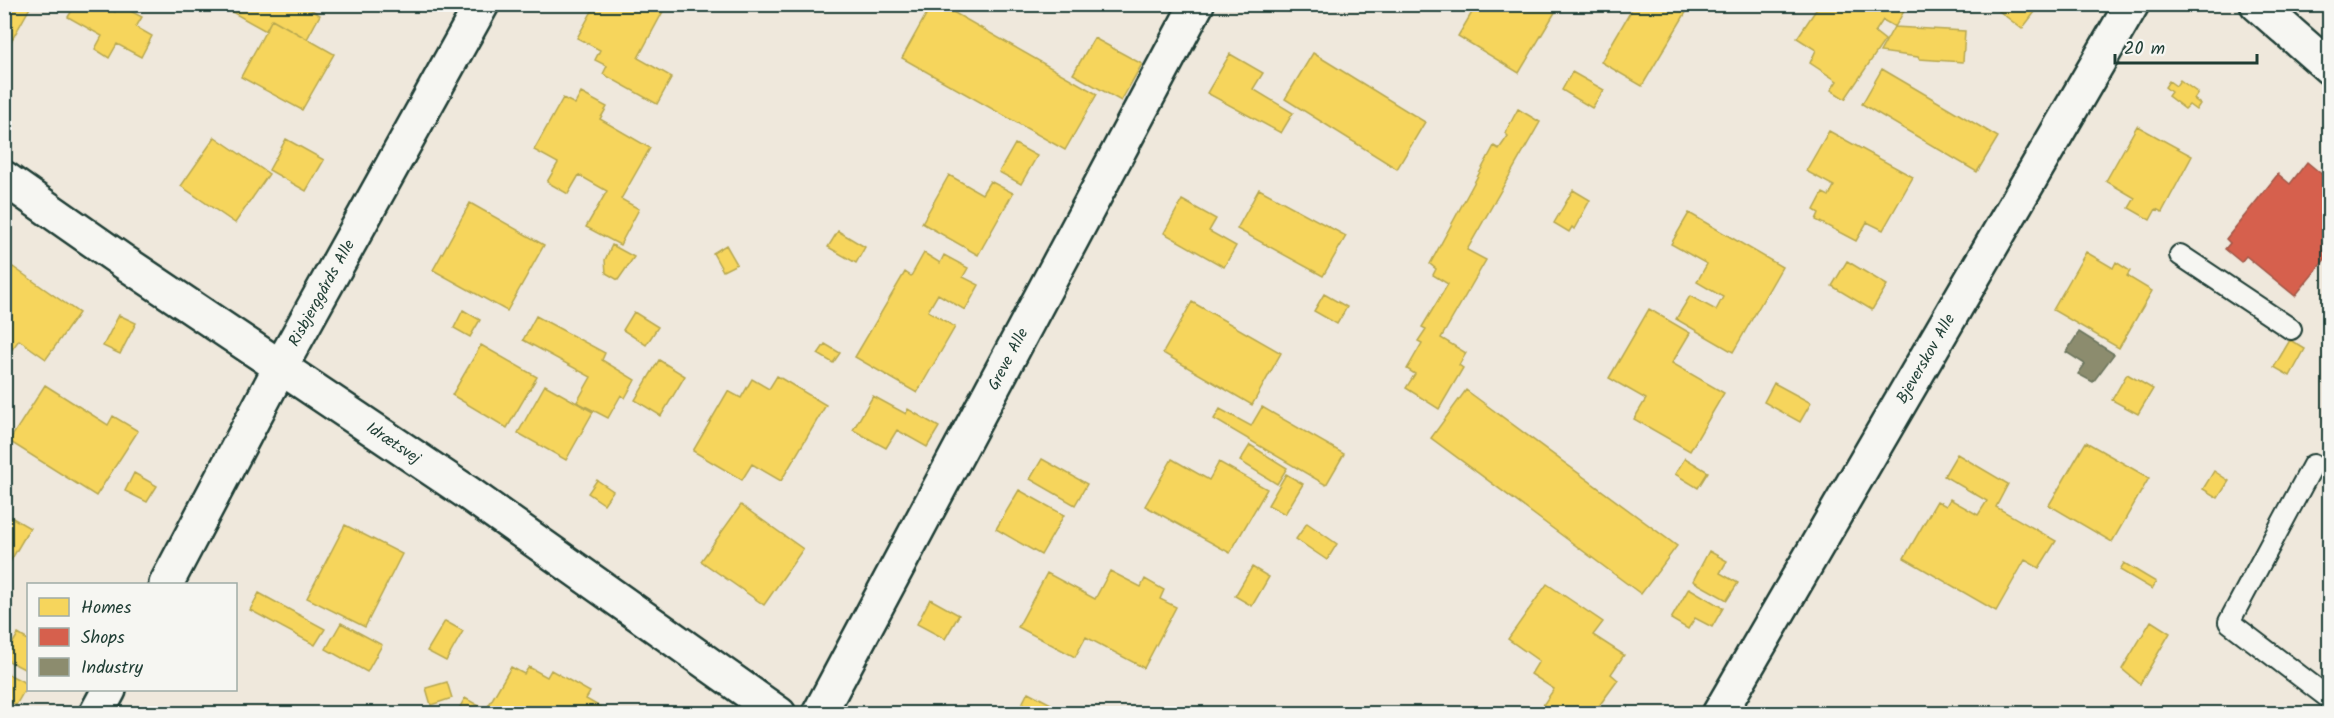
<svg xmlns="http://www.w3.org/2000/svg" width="2334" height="718" font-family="Kalam,sans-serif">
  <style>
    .homes { fill: #f6d55c; stroke: #b6a750; stroke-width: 1.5 }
    .shops { fill: #d6604d; stroke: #9f5646; stroke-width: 1.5 }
    .industry { fill: #8c8c6e; stroke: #6b745d; stroke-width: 1.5 }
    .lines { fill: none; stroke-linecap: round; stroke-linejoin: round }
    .service-casing { stroke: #1f3d34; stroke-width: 24 }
    .minor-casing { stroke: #1f3d34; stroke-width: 38 }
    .tertiary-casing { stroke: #1f3d34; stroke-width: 38 }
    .service { stroke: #f6f6f2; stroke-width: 20 }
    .minor { stroke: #f6f6f2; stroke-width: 33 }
    .tertiary { stroke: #f6f6f2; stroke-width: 33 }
    .labels { text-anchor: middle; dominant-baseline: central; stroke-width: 6; stroke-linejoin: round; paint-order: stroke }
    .street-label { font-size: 16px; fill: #1f3d34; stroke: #f6f6f2 }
  </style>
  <rect width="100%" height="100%" fill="#efe8dc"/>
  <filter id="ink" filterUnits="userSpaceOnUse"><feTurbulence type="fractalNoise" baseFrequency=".0167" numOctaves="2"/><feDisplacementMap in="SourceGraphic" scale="12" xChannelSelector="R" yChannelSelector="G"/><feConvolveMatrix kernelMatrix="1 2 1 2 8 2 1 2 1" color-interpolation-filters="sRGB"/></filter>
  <g filter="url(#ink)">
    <!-- homes -->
    <path class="homes" d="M4 4H32L4 54Z
      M76 4H105L104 6 115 12 119 5 142 17 136 27 152 36 141 57 117 44 109 58 95 49 102 36 68 17Z
      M236 4H302L320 15 307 39 272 19 266 31 232 12Z
      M596 4H667L638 58 672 77 657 104 603 74 607 66 595 60 600 50 577 38Z
      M932 4H939L1097 94 1065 150 902 58Z
      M1477 4H1560L1519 73 1458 36Z
      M1635 4H1691L1642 86 1601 62Z
      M1820 4H1908L1895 27 1883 20 1875 32 1885 40 1845 99 1831 90 1837 81 1810 63 1816 50 1797 38Z
      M1990 4H2041L2022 29Z
      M272 19 334 54 302 110 241 77Z
      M1894 27 1965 31 1963 62 1919 59 1918 57 1880 52Z
      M1094 38 1142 64 1121 101 1073 74Z
      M1313 53 1425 122 1397 169 1285 99Z
      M1230 54 1263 73 1253 89 1293 113 1281 133 1207 93Z
      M1882 69 1998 137 1977 172 1862 104Z
      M1572 72 1604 90 1592 108 1562 90Z
      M2180 80 2198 93 2194 99 2200 104 2196 110 2189 105 2185 109 2168 96 2171 92 2165 87 2169 81 2176 86Z
      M581 93 607 107 600 119 650 148 621 199 639 209 620 245 586 227 607 191 579 175 568 194 547 182 558 163 534 150 563 98 575 104Z
      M1518 109 1540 122 1467 250 1486 260 1441 338 1466 353 1459 365 1463 368 1439 409 1406 388 1415 374 1407 369 1422 343 1418 341 1426 329 1422 327 1448 284 1433 275 1436 269 1430 264 1494 146 1499 149 1508 136 1505 133Z
      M2137 126 2192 156 2162 212 2156 209 2150 220 2129 208 2135 198 2106 181Z
      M1829 131 1913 177 1883 230 1867 222 1856 241 1816 220 1819 213 1814 210 1823 193 1829 196 1834 186 1806 171Z
      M215 137 269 174 235 223 181 186Z
      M286 139 324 160 306 191 269 170Z
      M1015 144 1037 156 1021 184 999 172Z
      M949 175 982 194 990 181 1013 193 978 255 922 223Z
      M1259 189 1346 236 1323 276 1237 229Z
      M1573 190 1590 200 1574 229 1572 227 1569 232 1554 223Z
      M1182 200 1216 219 1209 231 1236 246 1224 267 1164 233Z
      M470 203 544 245 507 311 433 270Z
      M1689 213 1782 267 1733 352 1676 319 1690 296 1716 310 1723 297 1697 282 1707 264 1671 244Z
      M838 231 865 247 856 263 828 247Z
      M612 245 634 257 618 280 606 273 605 260Z
      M726 245 737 264 723 271 713 253Z
      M2086 252 2113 268 2116 262 2130 271 2127 276 2152 291 2119 348 2053 310Z
      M924 253 940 263 944 255 968 268 963 277 979 285 965 310 938 294 928 311 955 327 917 393 855 357 905 272 911 276Z
      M1847 261 1887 285 1872 310 1832 286Z
      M13 267 79 313 46 359 19 340 4 360V278Z
      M1324 294 1347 307 1337 324 1314 311Z
      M1192 302 1281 353 1252 405 1163 353Z
      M1649 309 1690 333 1672 363 1724 393 1690 451 1634 419 1646 399 1609 378Z
      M463 310 480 320 470 337 454 328Z
      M634 312 658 327 646 345 623 330Z
      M119 315 136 323 120 354 103 346Z
      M536 316 605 353 602 360 635 380 625 398 621 395 608 418 577 402 591 377 523 340Z
      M2290 340 2305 349 2290 376 2274 367Z
      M825 344 840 353 833 363 818 354Z
      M481 345 537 377 507 428 452 395Z
      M659 360 685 376 661 416 635 400Z
      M2127 374 2153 389 2138 414 2112 400Z
      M777 376 826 405 781 481 752 464 742 480 693 451 728 391 741 398 752 379 769 389Z
      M1774 383 1811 403 1800 422 1764 402Z
      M45 385 108 425 113 416 138 431 96 496 9 441Z
      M545 385 593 412 566 460 518 433Z
      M1466 390 1677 546 1641 594 1431 438Z
      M873 396 906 414 908 409 939 427 927 447 897 430 886 448 853 430Z
      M1262 407 1344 454 1326 485 1214 419 1220 409 1251 426Z
      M2086 442 2149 478 2112 542 2049 505Z
      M1250 445 1287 468 1277 484 1240 461Z
      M1957 454 2008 484 1996 507 2056 541 2039 568 2025 560 1996 611 1904 558 1937 501 1946 506 1950 499 1978 515 1987 501 1944 476Z
      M1685 458 1708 472 1698 488 1675 474Z
      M1042 459 1087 484 1075 505 1030 479Z
      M1172 459 1209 480 1219 462 1267 489 1230 553 1145 506Z
      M2214 471 2229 481 2218 498 2203 489Z
      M134 473 157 486 147 502 125 491Z
      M1286 474 1303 484 1285 514 1268 505Z
      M597 480 613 491 604 504 588 493Z
      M1019 490 1064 515 1041 555 996 529Z
      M741 505 803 549 764 605 701 561Z
      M4 513 30 528 4 572Z
      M1307 523 1337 544 1327 560 1296 539Z
      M345 525 402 554 365 627 307 598Z
      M1709 551 1727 561 1720 573 1738 583 1727 600 1693 581Z
      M2124 563 2156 582 2152 589 2120 570Z
      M1252 567 1269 577 1252 606 1235 596Z
      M1110 571 1141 587 1145 579 1164 590 1160 599 1176 607 1144 668 1086 637 1075 657 1018 627 1047 573 1095 599Z
      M1547 584 1603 622 1593 635 1624 655 1611 674 1618 680 1593 714 1585 711 1584 714H1537L1554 689 1531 674 1539 661 1508 639Z
      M1689 588 1723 608 1712 627 1695 618 1688 629 1671 619Z
      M259 593 325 629 315 645 250 610Z
      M930 599 959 615 945 639 917 624Z
      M445 621 463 631 446 661 427 651Z
      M2151 621 2170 633 2140 684 2122 669Z
      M341 623 382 645 367 672 326 649Z
      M18 634 28 640V671L7 660 4 662V643L11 646Z
      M511 667 524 674 529 667 547 677 551 670 590 692 586 699 604 709 601 714H456L465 698 486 710Z
      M4 672 28 684 16 705 4 698Z
      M447 682 452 698 431 705 426 688Z
      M1028 692 1070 714H1017Z"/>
    <!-- shops -->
    <path class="shops" d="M2307 162 2330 181V253L2295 296 2246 256 2241 262 2225 249 2230 243 2226 239 2278 174 2290 184Z"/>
    <!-- industry -->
    <path class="industry" d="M2079 332 2114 354 2093 382 2078 374 2085 364 2066 352Z"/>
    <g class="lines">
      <!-- service casing -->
      <g class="service-casing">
        <path id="service" d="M2180 255 2291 329
          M2313 465 2229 622 2330 699"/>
      </g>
      <!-- minor casing -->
      <g class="minor-casing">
        <g id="minor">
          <path id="s1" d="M4 178 124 262 468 493 779 714"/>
          <path id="s2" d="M166 584 281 366 482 4"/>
          <path d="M96 714 109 690"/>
          <path id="s3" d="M819 714 1197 4"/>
          <path id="s4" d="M1719 714 2132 4"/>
        </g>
      </g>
      <!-- tertiary casing -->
      <g class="tertiary-casing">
        <path id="tertiary" d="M2257 4 2330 68"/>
      </g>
      <!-- service -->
      <use href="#service" class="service"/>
      <!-- minor -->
      <use href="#minor" class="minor"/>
      <!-- tertiary -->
      <use href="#tertiary" class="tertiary"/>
    </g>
  </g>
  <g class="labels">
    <!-- street labels -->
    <g class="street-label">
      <text stroke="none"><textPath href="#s2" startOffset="330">Risbjerggårds Alle</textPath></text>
      <text stroke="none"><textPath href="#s3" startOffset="402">Greve Alle</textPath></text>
      <text stroke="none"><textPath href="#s4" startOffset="411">Bjeverskov Alle</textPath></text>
      <text stroke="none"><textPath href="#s1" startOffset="471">Idrætsvej</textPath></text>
    </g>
  </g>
  <!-- margin -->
  <rect width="2334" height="718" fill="none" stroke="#f6f6f2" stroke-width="24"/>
  <rect x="12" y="12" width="2310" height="694" fill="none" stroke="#1f3d34" stroke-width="2" filter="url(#ink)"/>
  <!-- legend -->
  <rect x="27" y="583" width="210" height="108" fill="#f6f6f2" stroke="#a0aca6" stroke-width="1.5"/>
  <rect x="39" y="598" width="30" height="18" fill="#f6d55c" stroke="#a0aca6" stroke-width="1.5"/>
  <text x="81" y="613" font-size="18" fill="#1f3d34">Homes</text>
  <rect x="39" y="628" width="30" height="18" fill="#d6604d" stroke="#a0aca6" stroke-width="1.5"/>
  <text x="81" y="643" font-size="18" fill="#1f3d34">Shops</text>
  <rect x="39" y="658" width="30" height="18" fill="#8c8c6e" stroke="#a0aca6" stroke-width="1.5"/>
  <text x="81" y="673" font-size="18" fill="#1f3d34">Industry</text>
  <!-- scale -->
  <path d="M2115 54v9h142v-9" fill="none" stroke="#1f3d34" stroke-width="3"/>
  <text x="2124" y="54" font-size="18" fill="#1f3d34" stroke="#f6f6f2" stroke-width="4.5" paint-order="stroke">20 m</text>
</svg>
